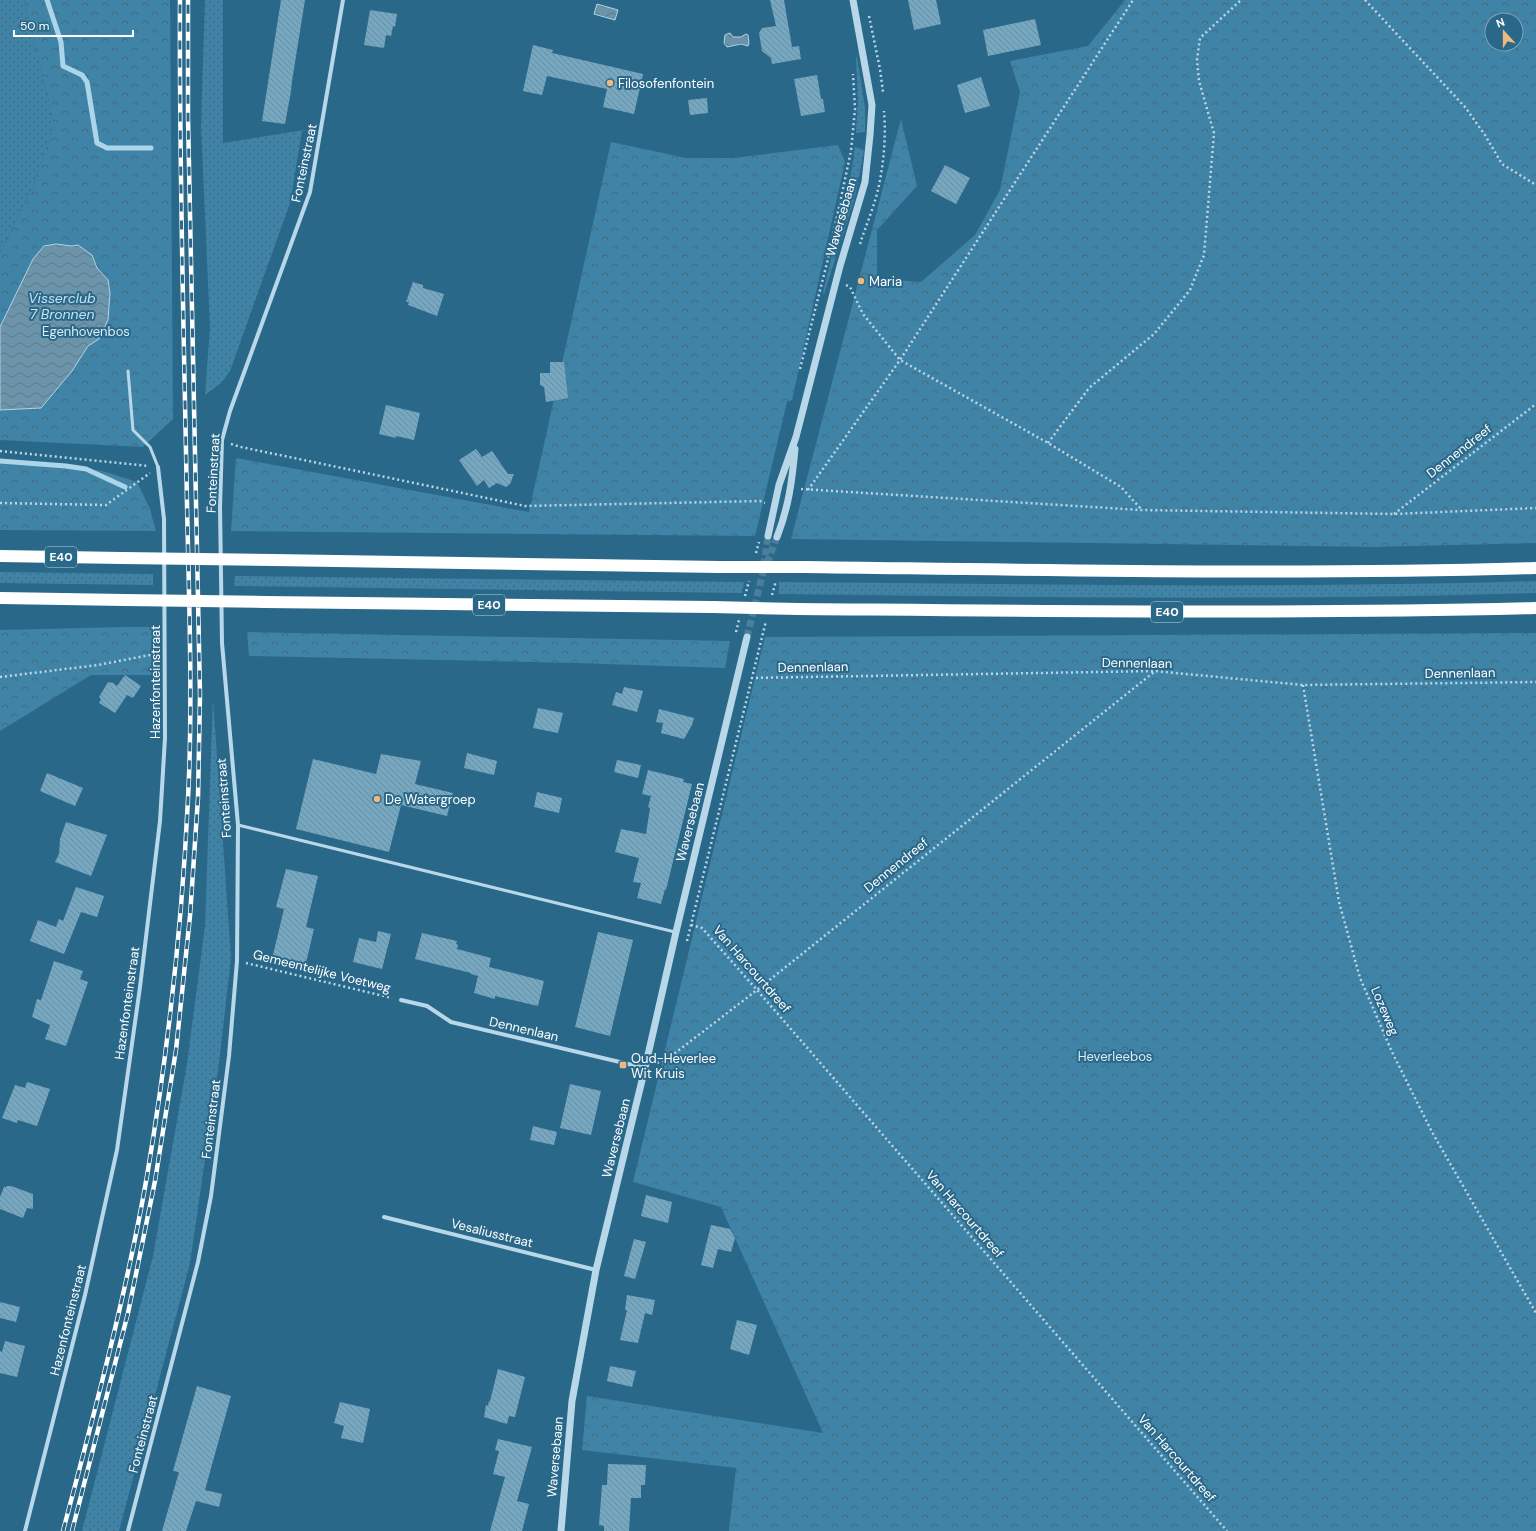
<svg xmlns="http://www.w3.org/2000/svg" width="1536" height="1531" font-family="'DM Sans',sans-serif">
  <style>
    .grass { fill: url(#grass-dots) }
    .forest { fill: url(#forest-crowns); fill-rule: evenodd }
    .water { fill: url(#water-waves); stroke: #add5e9 }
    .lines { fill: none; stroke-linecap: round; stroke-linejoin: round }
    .stream { stroke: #add5e9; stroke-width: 5 }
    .building { fill: url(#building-back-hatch) }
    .tertiary-tunnel { stroke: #4a7f9c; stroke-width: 7; stroke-dasharray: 7 3.5; stroke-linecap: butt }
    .path { stroke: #b8d8e9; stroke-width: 2.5; stroke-dasharray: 2 3; stroke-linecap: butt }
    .service { stroke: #b8d8e9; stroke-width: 3 }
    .minor { stroke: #b8d8e9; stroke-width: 4 }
    .tertiary { stroke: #b8d8e9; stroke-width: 7 }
    .motorway { stroke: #fff; stroke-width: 12 }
    .rail-casing { stroke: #fff; stroke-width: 4.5 }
    .rail { stroke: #2a688a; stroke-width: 3; stroke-dasharray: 9; stroke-linecap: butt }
    .motorway-bridge { stroke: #fff; stroke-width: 12 }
    .poi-dot { fill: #efb880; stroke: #2a688a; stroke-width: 1.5 }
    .labels { text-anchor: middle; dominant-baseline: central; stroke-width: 4; stroke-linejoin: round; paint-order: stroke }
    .shield { fill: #2a688a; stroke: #bfd2dc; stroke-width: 1 }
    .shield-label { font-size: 12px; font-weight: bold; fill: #fff }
    .poi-label { font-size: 13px; fill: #fff; stroke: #2a688a; text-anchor: start }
    .street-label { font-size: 13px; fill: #fff; stroke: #2a688a }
    .park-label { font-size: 13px; fill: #dceef7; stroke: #2a688a }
    .water-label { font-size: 14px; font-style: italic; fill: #c7e2f1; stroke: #2a688a }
  </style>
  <defs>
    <pattern id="grass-dots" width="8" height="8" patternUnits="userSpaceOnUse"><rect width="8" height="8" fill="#3f83a6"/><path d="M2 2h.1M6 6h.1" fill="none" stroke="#456a7e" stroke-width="1.8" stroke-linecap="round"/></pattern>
    <pattern id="forest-crowns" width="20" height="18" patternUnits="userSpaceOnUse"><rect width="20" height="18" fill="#3f83a6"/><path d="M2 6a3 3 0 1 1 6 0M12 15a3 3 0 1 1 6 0" fill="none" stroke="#456a7e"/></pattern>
    <pattern id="water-waves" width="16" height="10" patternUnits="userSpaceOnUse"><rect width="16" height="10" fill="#6b93a9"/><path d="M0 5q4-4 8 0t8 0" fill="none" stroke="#607a88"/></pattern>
    <pattern id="building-back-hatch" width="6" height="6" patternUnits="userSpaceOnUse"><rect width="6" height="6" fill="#76a7c1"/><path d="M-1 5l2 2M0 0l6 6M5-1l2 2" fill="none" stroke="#698c9e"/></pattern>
  </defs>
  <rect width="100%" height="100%" fill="#2a688a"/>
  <!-- grass -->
  <path class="grass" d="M0 0H24L54 124 33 186 0 254Z
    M205 0H223V143L310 129 309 130 302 131 290 203 230 371 221 383 205 395 210 327 201 126Z
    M857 57 865 108V132L856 133 858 100 856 58Z
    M855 147 864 150 855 197 824 294 823 293 851 174Z
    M0 572 153 574V585L0 583Z
    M235 576 744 582 742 593 234 586Z
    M1536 581V593C1284 601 1031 597 779 594V582C1032 584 1284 589 1536 581Z
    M213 699 231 958 219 1063 190 1263 119 1531H82L153 1256 187 1064 205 926Z"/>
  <!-- forest -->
  <path class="forest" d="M24 0H170L173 419 143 447 0 440V254L33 186 54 124Z
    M1125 0H1536V543L1373 547 791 539 901 119 917 186 877 230V279L921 282 975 235 1000 190 1020 92 1010 61 1088 46ZM1492 20H1516V44H1492Z
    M611 142 686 158H734L838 145 845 162 792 400 787 402 755 536 231 531 236 458 529 512Z
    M0 459 103 471 137 482 150 509 156 531 0 530Z
    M126 627H156L157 675H91L0 731V630Z
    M247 632 730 641 725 668 577 663 249 656Z
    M1536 633V1531H729L736 1468 582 1450 587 1396 823 1433 721 1207 633 1182 765 637Z"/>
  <!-- water -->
  <path class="water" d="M597 4 618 10 615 20 594 14Z
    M730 33 733 37H741L746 34 748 35 749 43 748 46 741 44 727 47 724 43 725 35Z
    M56 244 72 246 78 245 92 255 97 268 108 280 110 293 108 320 99 339 88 346 72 371 41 408 0 410V327L33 259 44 246Z"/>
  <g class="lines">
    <!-- stream -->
    <path class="stream" d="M47 0 61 42 63 66 82 75 87 82 97 143 107 148H151
      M0 461 66 466 86 469 125 487"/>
  </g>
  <!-- building -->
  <path class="building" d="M281 0H305L292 81 291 91 285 124 262 121Z
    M770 0H784L792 47 799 46 801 59 772 64 771 58 762 51 759 33 762 28 776 26Z
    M908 0H936L941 24 914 30Z
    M370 10 397 14 395 27 393 26 391 36 386 35 384 48 364 45Z
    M1035 19 1041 45 988 56 983 30Z
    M533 45 553 50 552 53 643 74 634 114 603 107 607 89 547 76 542 95 523 91Z
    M817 75 821 99H823L825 112 801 116 794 79Z
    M981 77 990 106 965 113 957 85Z
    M707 98 708 113 690 115 688 100Z
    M945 165 970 178 956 204 931 191Z
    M413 282 423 285V288L444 294 437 316 408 305 409 302H406Z
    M550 362H564L568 398 546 402 544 387 540 385V373H550Z
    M386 405 420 413 414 440 396 436V438L379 434Z
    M476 449 482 457 492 451 508 474H514L510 484 506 487 497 483 489 488 484 480 477 486 459 460Z
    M125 675 141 686 133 698 127 695 115 713 99 703 101 699 99 697 108 682 111 683 112 682 117 686Z
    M624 687 643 691 637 712 612 705 616 692 622 694Z
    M538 708 563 713 558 733 533 728Z
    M659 709 694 718 692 725 684 739 661 733 663 723 656 722Z
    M467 753 497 761 494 775 464 768Z
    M381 754 421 761 415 784 453 793 447 816 401 805 389 852 296 829 313 759 376 774Z
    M617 760 641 765 638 778 614 772Z
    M648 770 684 779 683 782 692 784 666 890 665 889 661 904 637 898 641 883 633 882 639 858 615 852 621 829 646 834 650 808 648 807 651 796 642 794Z
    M47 773 83 788 75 806 40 791Z
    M537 792 562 798 559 813 534 807Z
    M66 822 107 835 91 876 55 862 59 854 60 839Z
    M286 869 318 876 306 927 314 929 305 967 272 959 284 909 276 907Z
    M76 887 104 896 97 917 81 912 64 954 30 941 38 920 56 927 59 919 63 921Z
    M378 931 391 934 382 969 353 962 359 938 376 942Z
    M598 932 633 940 610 1036 575 1027Z
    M422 933 457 941 456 944 458 945 457 949 491 958 489 967 544 981 538 1006 495 996V999L474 993 478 976 471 974V973L415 959Z
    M54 961 83 971 80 979 88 982 66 1046 45 1039 50 1025 32 1017 37 999 41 1000Z
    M27 1082 50 1089 37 1126 18 1120 17 1123 2 1118 15 1085 25 1088Z
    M570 1084 601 1091 591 1135 560 1128Z
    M533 1126 557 1132 554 1145 530 1140Z
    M7 1186H11L33 1194V1209L27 1208 23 1218 0 1209V1197L4 1187H6Z
    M646 1195 672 1202 668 1223 641 1216Z
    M711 1225 730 1229 735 1238 731 1252 718 1249 713 1268 701 1265Z
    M634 1239 646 1242 635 1279 624 1276Z
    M627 1295 655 1300 652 1315 645 1313 638 1343 620 1340 627 1310H625Z
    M0 1302 20 1307 16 1322 0 1318Z
    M737 1320 757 1325 749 1355 730 1349Z
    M5 1341 25 1346 17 1377 0 1373V1351L2 1352Z
    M610 1366 636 1371 632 1387 607 1381Z
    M498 1369 525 1377 515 1417 509 1416 507 1424 484 1417 486 1405 488 1406 489 1401H490Z
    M197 1386 231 1396 205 1490 222 1494 219 1507 196 1501 186 1531H162L179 1472 173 1471Z
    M340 1402 370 1409 363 1443 341 1438 344 1426 334 1423Z
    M498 1439 532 1447 517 1501 529 1504 522 1531H490L505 1477 493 1474 499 1451 495 1450Z
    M608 1464 646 1465 645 1485H641V1498H631L629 1531H604V1526L599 1525 602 1485H607Z"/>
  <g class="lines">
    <!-- tertiary-tunnel -->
    <path class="tertiary-tunnel" d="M767 563 777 537
      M747 637 763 572 768 536"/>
    <!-- path -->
    <path class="path" d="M1365 0 1465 107 1485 135 1502 164 1536 185
      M869 16 880 69 883 92
      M860 244C866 225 875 205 879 185 884 161 886 136 884 111
      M846 285 850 287 863 314 900 360 1048 443 1121 487 1141 509
      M800 369 828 259 851 151 855 109 853 74
      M1048 443 1089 388 1154 334 1190 290 1204 255 1214 133 1199 81 1197 60 1200 38 1241 0
      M231 444 241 447 525 506 760 501 765 503
      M0 451 148 466
      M801 489 1141 510 1394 514 1536 508
      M808 490 900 360 1133 0
      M0 503 106 505 150 473
      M1394 514 1536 404
      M756 553 759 542
      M772 595 776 581
      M745 596 749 581
      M736 632 739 620
      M0 677 98 665 155 654
      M751 678 1154 671 1303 685 1536 682
      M1303 685 1339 902 1360 978 1392 1052 1432 1132 1536 1313
      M691 925 702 928 757 990 1227 1531
      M687 941 766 621
      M246 963 392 998
      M657 1063 670 1057 757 990 1154 672"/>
    <!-- service -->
    <path class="service" d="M128 371 133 430 150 447 158 467
      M238 825 675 932"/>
    <!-- minor -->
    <path class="minor" d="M401 1000 427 1006 451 1022 645 1068
      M384 1217 596 1270
      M25 1531 85 1295 117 1150 140 987 160 821 165 738 164 519 158 467
      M128 1531 198 1262 211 1196 229 1056 237 961 238 825 222 643 220 507 222 440 230 411 310 192 343 0"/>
    <!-- tertiary -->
    <path class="tertiary" d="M768 536 779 485 796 437 840 266 865 182 870 135 872 105 853 0
      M777 537C789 506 792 481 795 449
      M561 1531 572 1401 596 1270 645 1068 676 932 747 637"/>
    <!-- motorway -->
    <path class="motorway" d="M0 556 122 558
      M273 560 719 567
      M804 567C1048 570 1292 575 1536 568
      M0 598 125 600
      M265 602 712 607
      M798 609C1044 611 1290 614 1536 608"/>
    <!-- rail casing -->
    <g class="rail-casing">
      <path id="rail" d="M63 1531C94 1414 126 1296 147 1176 168 1051 182 925 188 799 193 701 189 602 187 504 184 336 179 168 180 0
        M72 1531 128 1313 155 1181 176 1050 190 916 198 798 200 695 188 117V0"/>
    </g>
    <!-- rail -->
    <use href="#rail" class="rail"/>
    <!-- motorway-bridge -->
    <path class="motorway-bridge" d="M122 558 273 560
      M719 567H804
      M125 600 265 602
      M712 607 798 609"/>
  </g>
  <!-- markers -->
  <g class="poi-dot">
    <circle cx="610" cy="83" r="4"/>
    <circle cx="861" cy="281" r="4"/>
    <circle cx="377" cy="799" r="4"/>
    <rect x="619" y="1061" width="8" height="8" rx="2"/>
  </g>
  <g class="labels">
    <!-- shield labels -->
    <g class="shield">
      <rect x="45" y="547" width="32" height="20" rx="3"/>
      <rect x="473" y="595" width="32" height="20" rx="3"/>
      <rect x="1151" y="602" width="32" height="20" rx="3"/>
    </g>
    <g class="shield-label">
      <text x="61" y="557">E40</text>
      <text x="489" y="605">E40</text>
      <text x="1167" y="612">E40</text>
    </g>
    <!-- poi labels -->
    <g class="poi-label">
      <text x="618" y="83">Filosofenfontein</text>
      <text x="869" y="281">Maria</text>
      <text x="385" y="799">De Watergroep</text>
      <text x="631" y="1058">Oud-Heverlee<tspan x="631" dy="15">Wit Kruis</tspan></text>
    </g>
    <!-- street labels -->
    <g class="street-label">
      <text transform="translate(304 163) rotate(-78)">Fonteinstraat</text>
      <text transform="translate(841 217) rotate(-74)">Waversebaan</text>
      <text transform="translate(1459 451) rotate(-38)">Dennendreef</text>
      <text transform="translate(213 473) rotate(-87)">Fonteinstraat</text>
      <text transform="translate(1137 663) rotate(1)">Dennenlaan</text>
      <text transform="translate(813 667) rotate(-1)">Dennenlaan</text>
      <text transform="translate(1460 673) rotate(-1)">Dennenlaan</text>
      <text transform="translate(155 682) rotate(-90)">Hazenfonteinstraat</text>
      <text transform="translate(224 798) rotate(-94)">Fonteinstraat</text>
      <text transform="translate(690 822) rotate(-76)">Waversebaan</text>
      <text transform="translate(896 865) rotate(-39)">Dennendreef</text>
      <text transform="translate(752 969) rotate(49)">Van Harcourtdreef</text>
      <text transform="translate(322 971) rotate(14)">Gemeentelijke Voetweg</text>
      <text transform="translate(127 1003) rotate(-82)">Hazenfonteinstraat</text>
      <text transform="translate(1385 1011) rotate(67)">Lozeweg</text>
      <text transform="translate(524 1029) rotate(13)">Dennenlaan</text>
      <text transform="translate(211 1119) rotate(-83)">Fonteinstraat</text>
      <text transform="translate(616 1138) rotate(-76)">Waversebaan</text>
      <text transform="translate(965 1214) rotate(49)">Van Harcourtdreef</text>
      <text transform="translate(492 1233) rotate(14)">Vesaliusstraat</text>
      <text transform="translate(68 1320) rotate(-76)">Hazenfonteinstraat</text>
      <text transform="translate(143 1434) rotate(-75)">Fonteinstraat</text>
      <text transform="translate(555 1457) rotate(-85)">Waversebaan</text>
      <text transform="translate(1177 1458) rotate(49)">Van Harcourtdreef</text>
    </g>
    <!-- park labels -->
    <g class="park-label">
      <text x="86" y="331">Egenhovenbos</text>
      <text x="1115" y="1056">Heverleebos</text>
    </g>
    <!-- water labels -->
    <g class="water-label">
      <text x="62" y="298">Visserclub<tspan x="62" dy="16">7 Bronnen</tspan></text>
    </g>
  </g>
  <!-- north arrow -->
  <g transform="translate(1504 32) rotate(339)"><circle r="19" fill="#2a688a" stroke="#7fa4b9"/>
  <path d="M0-3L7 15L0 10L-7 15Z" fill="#efb880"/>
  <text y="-6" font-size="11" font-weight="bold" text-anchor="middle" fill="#ffffff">N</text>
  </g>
  <!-- scale -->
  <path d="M14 30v6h119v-6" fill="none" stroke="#ffffff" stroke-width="2"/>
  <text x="20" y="30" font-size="12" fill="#ffffff" stroke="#2a688a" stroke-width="3" paint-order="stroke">50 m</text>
</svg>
